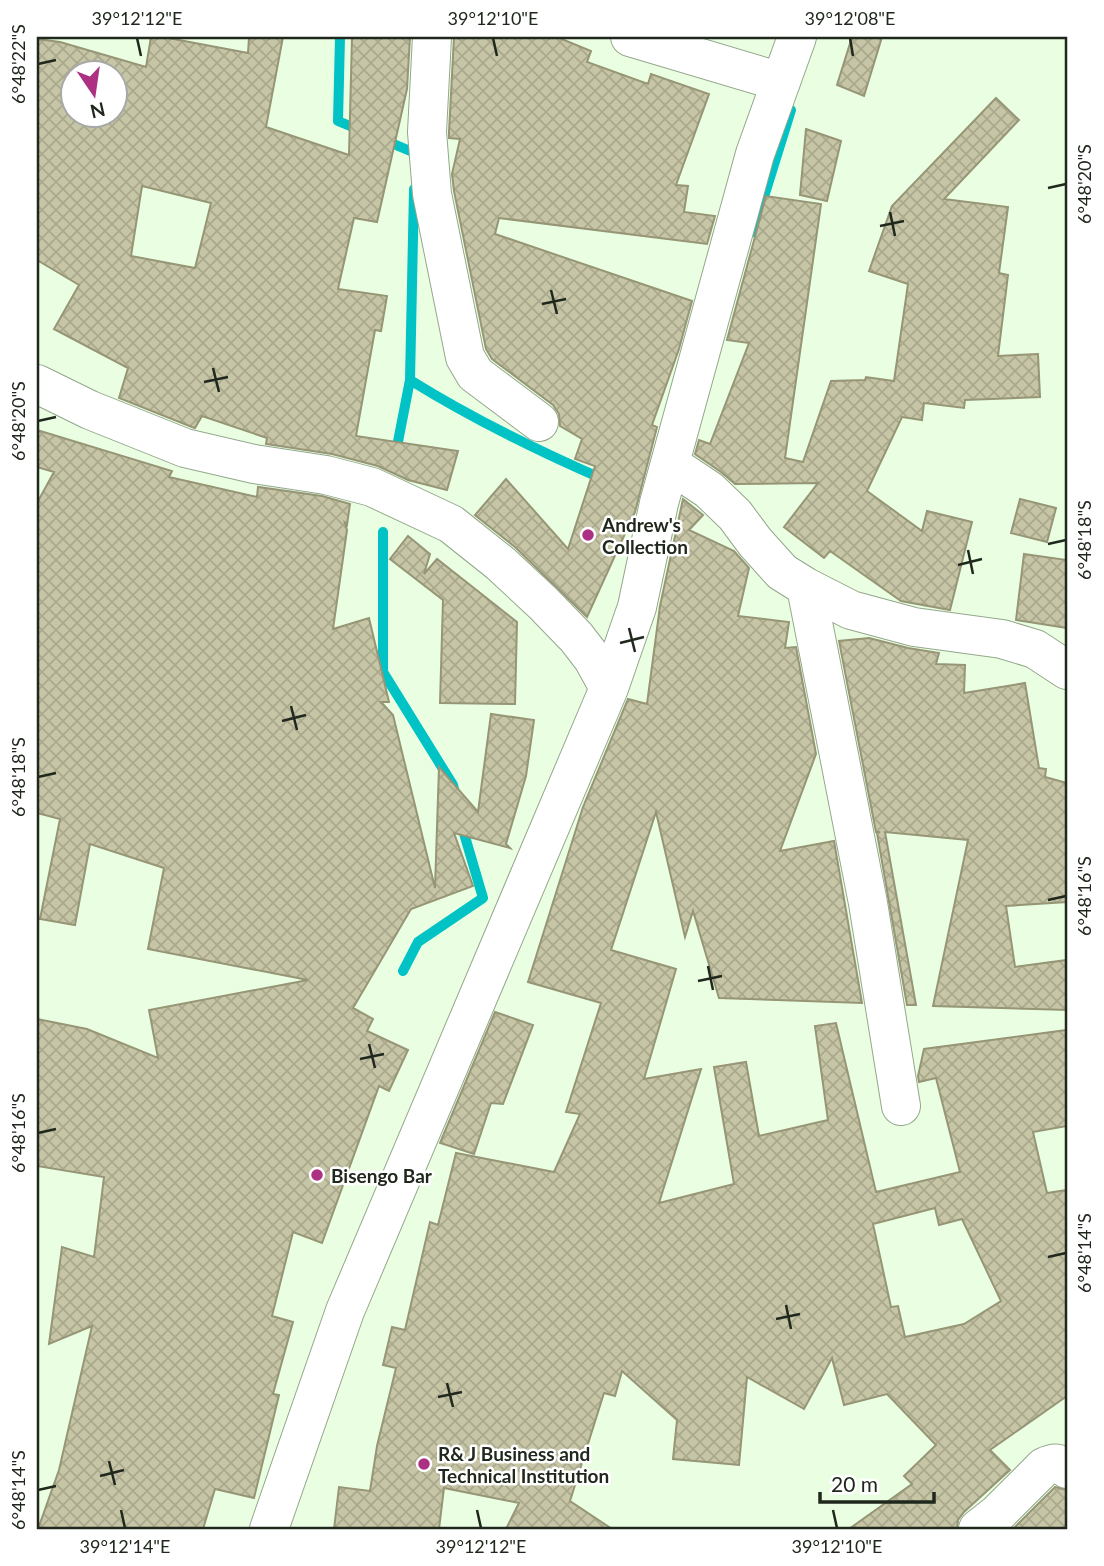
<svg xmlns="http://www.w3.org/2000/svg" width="1104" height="1566" font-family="Lato,sans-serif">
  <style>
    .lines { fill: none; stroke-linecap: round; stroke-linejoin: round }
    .stream { stroke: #01c2c5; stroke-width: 10 }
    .building { fill: url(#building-cross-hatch); stroke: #969576; stroke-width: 2; fill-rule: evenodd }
    .street-casing { stroke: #94a78c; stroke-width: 40 }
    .street { stroke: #fff; stroke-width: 38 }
    .ticks { fill: none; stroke: #20281d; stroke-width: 2.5 }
    .poi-dot { fill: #ad3183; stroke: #fff; stroke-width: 2.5 }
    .labels { text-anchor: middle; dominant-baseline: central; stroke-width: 5; stroke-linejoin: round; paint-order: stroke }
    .poi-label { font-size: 19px; font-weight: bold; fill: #20281d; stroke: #fff; text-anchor: start }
    .neatline { fill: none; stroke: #20281d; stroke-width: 2.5 }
    .ticks-label { font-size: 18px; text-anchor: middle; fill: #20281d }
  </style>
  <defs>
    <pattern id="building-cross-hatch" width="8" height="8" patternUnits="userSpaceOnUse" patternTransform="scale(1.75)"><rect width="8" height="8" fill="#c6c5a5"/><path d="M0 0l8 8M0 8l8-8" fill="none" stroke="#aaa98e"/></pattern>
  </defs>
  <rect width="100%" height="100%" fill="#eaffe2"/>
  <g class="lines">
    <!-- stream -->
    <path class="stream" d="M340 37 338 121 362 131
      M384 140 415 153V158
      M414 189 410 380C473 419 538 451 605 480
      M753 232 791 110
      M395 457 410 380
      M383 532V672L453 785 455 793
      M403 971 418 942 483 898 461 823"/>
  </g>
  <!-- building -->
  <path class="building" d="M151 37H163L248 53 249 37H283L266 127 349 155 352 37H410L407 89 377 222 354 218 338 289 387 296 381 331 375 330 356 436 458 451 447 490 408 480 378 466 332 454 266 444 267 438 202 416 195 428 192 427 119 398 128 368 54 329 79 285 37 260V39L60 42 146 67ZM74 74H116V116H74ZM142 186 211 203 195 268 131 256Z
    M454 37H557L591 51 587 62 648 84 651 74 709 94 676 185 688 186 684 212 715 216 707 244 499 218 495 234 692 301 679 349 652 425 657 427 635 512 587 617 515 547 475 515 506 479 568 549 595 466 575 459 582 439 560 426 559 414 553 405 492 359 486 349 454 191 452 174 460 139 449 138V132Z
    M852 37H882L864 96 837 85Z
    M996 98 1019 120 944 199 1008 207 999 273 1008 275 998 356 1038 354 1040 397 965 400 964 408 924 403 922 420 902 417 867 491 922 531 927 511 972 522 950 610 901 601 830 551 824 558 784 527 818 483 735 484 721 472 695 454 699 440 710 444 749 343 727 340 766 196 821 204 785 458 803 462 831 381 865 380 866 377 894 381 908 284 869 271 892 206Z
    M806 129 841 141 827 201 800 195Z
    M37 430 172 471 169 477 257 497 258 487 322 496 350 504 347 525 345 523 347 530 333 629 369 618 389 702H381L393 715 435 888 439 767 478 812 491 714 534 720 526 776 506 844 510 848 454 833 473 886 411 909 353 1008 373 1019 367 1031 408 1050 389 1091 379 1086 322 1243 293 1232 272 1316 293 1322 273 1394 279 1395 254 1498 215 1489 203 1529H38L59 1470 92 1326 49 1344 62 1247 94 1257 104 1177 37 1166V1019L87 1029 158 1058 149 1010 308 980 148 949 164 868 90 844 75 925 40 919 60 819 37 813V503L54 472 37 467Z
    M683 499 703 515 689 530 734 551 749 568 738 616 789 622 785 648 796 647 816 754 780 851 834 841 862 1003 719 998 693 911 685 937 656 812 611 950 676 969 644 1079 701 1069 659 1203 734 1184 714 1067 746 1062 759 1136 828 1120 815 1026 836 1023 876 1192 960 1172 936 1078 919 1082 918 1076 924 1049 1067 1030V1126L1033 1132 1047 1193 1067 1190V1396L990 1450 1010 1470 964 1512 958 1520 957 1529H849L912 1484 904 1476 936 1445 887 1394 844 1405 832 1358 804 1409 747 1377 739 1465 673 1459 677 1420 622 1371 615 1396 604 1393 570 1501 612 1529H506L519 1503 444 1488 439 1529H334L339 1487 370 1491 377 1446 396 1368 383 1365 392 1327 405 1330 430 1222 438 1225 456 1153 554 1172 580 1114 566 1112 601 1003 528 982 583 807 628 699 647 704 660 606ZM935 1208 939 1225 962 1219 1001 1301 964 1324 905 1337 898 1306 891 1307 873 1224Z
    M1020 499 1056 508 1047 542 1011 533Z
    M408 536 430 554 424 574 437 559 517 622 515 704 440 703 443 600 390 559Z
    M1024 554 1067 560V628L1016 620Z
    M869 638 908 648 939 653 936 664 965 665 964 693 1025 683 1039 768 1046 769 1045 777 1067 783V902L1006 906 1015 967 1067 960V1010L933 1006 968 840 885 832 916 1005H907L877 833 880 832H876L839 641Z
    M495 1012 533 1025 503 1104 491 1103 474 1154 440 1143Z
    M1055 1487 1067 1490V1529H1013Z"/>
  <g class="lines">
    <!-- street casing -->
    <g class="street-casing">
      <path id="street" d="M432 37 427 132 432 194 465 357 475 374 539 422
        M630 37 781 82
        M37 384 90 410 185 448 254 464 326 475 372 487 451 524 500 563 543 603 576 637 593 659 609 688
        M670 464 709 490 735 515 755 542 782 572 806 587 851 610 914 627 1002 639 1035 649 1067 670
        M806 587 868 903 901 1106
        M269 1529 345 1311 609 688 637 607 659 503 755 154 797 37
        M978 1529 997 1514 1044 1467C1054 1462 1058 1462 1067 1469"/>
    </g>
    <!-- street -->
    <use href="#street" class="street"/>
  </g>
  <!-- ticks -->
  <path class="ticks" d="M137 38 141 56M493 38 497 56M850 38 853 56M38 64 56 60M1048 188 1066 184M890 212 895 236M880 226 904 221M551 290 557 314M542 304 566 299M213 368 219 392M204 382 228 377M38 421 56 417M1048 544 1066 540M968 550 973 574M958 565 982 559M629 628 635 652M620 643 644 637M291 706 297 730M282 721 306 715M38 777 56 773M1048 900 1066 896M708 966 713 990M698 981 722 976M369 1044 375 1068M360 1059 384 1054M38 1133 56 1129M1048 1257 1066 1253M786 1305 791 1329M776 1319 800 1314M447 1383 453 1407M438 1397 462 1392M109 1461 115 1485M100 1476 124 1470M38 1490 56 1486M121 1510 125 1528M477 1510 481 1528M833 1510 837 1528"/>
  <!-- markers -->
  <g class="poi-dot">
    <circle cx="588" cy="535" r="7"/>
    <circle cx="317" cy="1175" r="7"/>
    <circle cx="424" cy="1464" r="7"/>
  </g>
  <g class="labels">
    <!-- poi labels -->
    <g class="poi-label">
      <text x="602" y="524">Andrew's<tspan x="602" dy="22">Collection</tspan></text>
      <text x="331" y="1175">Bisengo Bar</text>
      <text x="438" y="1453">R&amp; J Business and<tspan x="438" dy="22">Technical Institution</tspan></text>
    </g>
  </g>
  <!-- border -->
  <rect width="1104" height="1566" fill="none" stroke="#ffffff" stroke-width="77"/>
  <!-- north arrow -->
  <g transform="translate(94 94) rotate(167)"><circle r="33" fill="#ffffff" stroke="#a6a9a5" stroke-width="2"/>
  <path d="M0-5L12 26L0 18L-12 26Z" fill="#ad3183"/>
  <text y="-10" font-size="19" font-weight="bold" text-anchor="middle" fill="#20281d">N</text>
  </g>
  <!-- scale -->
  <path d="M820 1492v10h114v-10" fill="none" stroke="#20281d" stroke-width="3.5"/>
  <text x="831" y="1492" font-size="21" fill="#20281d" stroke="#ffffff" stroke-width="5" paint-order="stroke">20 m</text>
  <rect x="38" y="38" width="1028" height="1490" class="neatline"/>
  <g class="ticks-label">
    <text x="137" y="25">39°12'12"E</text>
    <text x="493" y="25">39°12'10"E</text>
    <text x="850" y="25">39°12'08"E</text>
    <text transform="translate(19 64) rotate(-90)" y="6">6°48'22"S</text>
    <text transform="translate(1085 184) rotate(-90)" y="6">6°48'20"S</text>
    <text transform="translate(19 421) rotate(-90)" y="6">6°48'20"S</text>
    <text transform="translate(1085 540) rotate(-90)" y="6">6°48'18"S</text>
    <text transform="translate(19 777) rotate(-90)" y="6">6°48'18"S</text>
    <text transform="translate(1085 896) rotate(-90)" y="6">6°48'16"S</text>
    <text transform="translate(19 1133) rotate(-90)" y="6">6°48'16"S</text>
    <text transform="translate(1085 1253) rotate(-90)" y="6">6°48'14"S</text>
    <text transform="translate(19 1490) rotate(-90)" y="6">6°48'14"S</text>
    <text x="125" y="1553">39°12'14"E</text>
    <text x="481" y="1553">39°12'12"E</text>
    <text x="837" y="1553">39°12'10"E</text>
  </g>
</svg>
